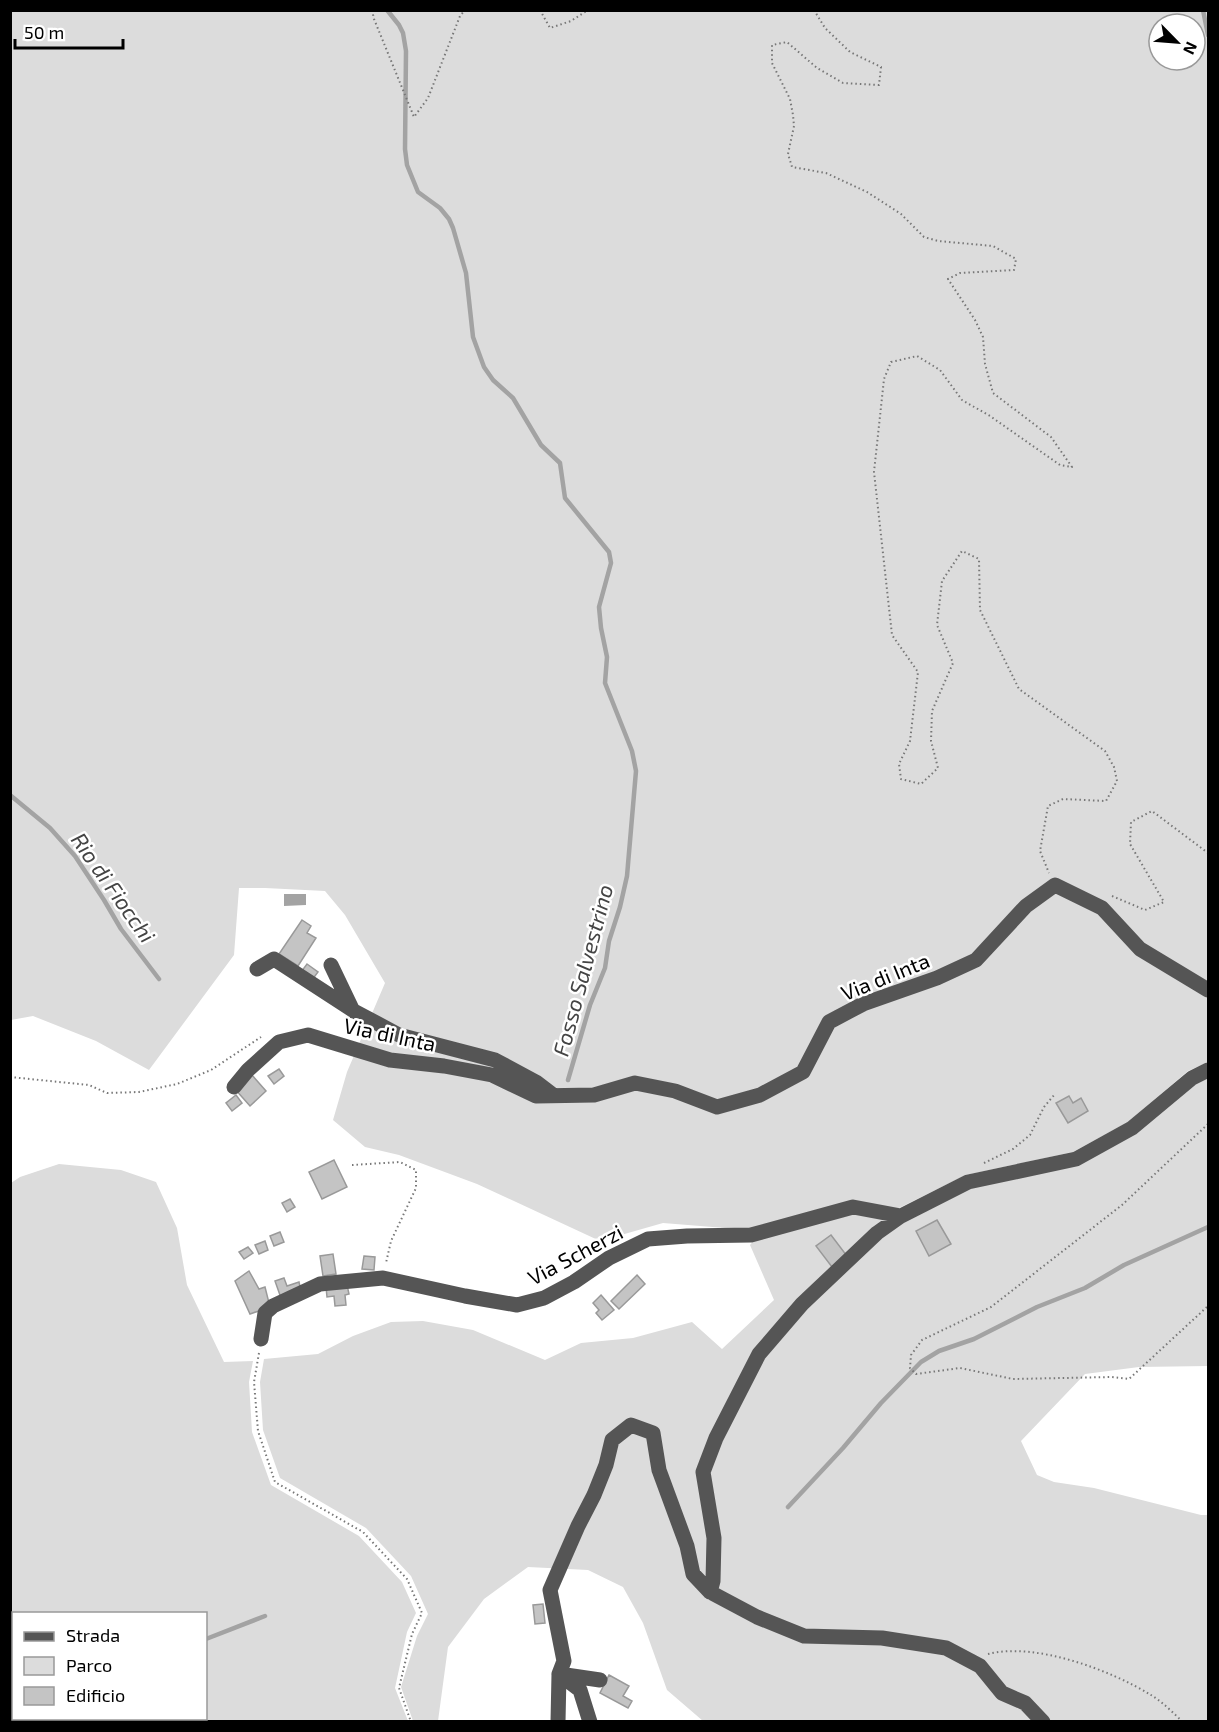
<svg xmlns="http://www.w3.org/2000/svg" width="1219" height="1732" font-family="'Exo 2',sans-serif">
  <style>
    .green { fill: #dcdcdc; fill-rule: evenodd }
    .water { fill: #a3a3a3 }
    .lines { fill: none; stroke-linecap: round; stroke-linejoin: round }
    .stream { stroke: #a3a3a3; stroke-width: 4.5 }
    .building { fill: #c4c4c4; stroke: #999; stroke-width: 1.5 }
    .path { stroke: #777; stroke-width: 2; stroke-dasharray: 1.5 3; stroke-linecap: butt }
    .minor { stroke: #555; stroke-width: 15 }
    .labels { text-anchor: middle; dominant-baseline: central; stroke-width: 5; stroke-linejoin: round; paint-order: stroke }
    .street-label { font-size: 21px; fill: #000; stroke: #fff }
    .water-label { font-size: 22px; font-style: italic; fill: #444; stroke: #fff }
  </style>
  <rect width="100%" height="100%" fill="#fff"/>
  <!-- green -->
  <path class="green" d="M11 11H1208V1062L1188 1071 1128 1122 1073 1152 966 1175 897 1209 852 1201 750 1230 663 1223 600 1241 477 1184 399 1155 365 1147 333 1120 347 1072 385 983 345 915 325 891 265 888H239L234 955 149 1070 96 1041 33 1016 11 1020ZM1159 24H1195V60H1159Z
    M1208 1076V1366L1139 1367 1085 1374 1021 1441 1037 1475 1054 1482 1094 1488 1201 1515H1208V1721H703L667 1690 643 1623 623 1587 588 1570 528 1567 484 1599 448 1647 438 1721H413L401 1687 417 1636 428 1614 411 1576 366 1528 280 1478 263 1430 260 1382 264 1359 318 1354 353 1336 391 1322 423 1321 473 1330 545 1360 581 1343 633 1338 692 1322 722 1349 774 1300 750 1245 755 1239 853 1211 904 1220 970 1187 1077 1164 1195 1082Z
    M59 1164 121 1170 156 1182 177 1228 187 1285 224 1362 253 1361 249 1382 252 1432 271 1485 359 1536 402 1582 416 1613 407 1632 395 1688 408 1721H11V1183L20 1177ZM14 1614H206V1718H14Z"/>
  <!-- water -->
  <path class="water" d="M284 894H306V905L284 906Z"/>
  <g class="lines">
    <!-- stream -->
    <path class="stream" d="M387 10 399 25 403 33 406 51 405 149 407 165 418 192 440 208 449 219 453 228 466 273 473 337 484 367 493 380 513 398 541 445 560 463 565 498 609 552 611 563 599 607 601 628 607 657 605 683 632 751 636 771 627 876 620 907 609 941 605 968 590 1005 568 1080
      M1203 10 1208 35
      M10 795 50 828 75 856 104 900 121 929 159 979
      M788 1507 843 1448 881 1403 921 1362 939 1351 974 1339 1037 1307 1085 1288 1124 1265 1208 1227
      M206 1639 265 1616
      M10 1647 14 1648"/>
  </g>
  <!-- building -->
  <path class="building" d="M302 920 311 926 307 933 316 938 298 966 279 954Z
    M307 964 318 972 312 980 301 972Z
    M279 1069 284 1076 274 1084 268 1076Z
    M252 1075 266 1091 250 1106 235 1089Z
    M236 1095 242 1103 232 1111 226 1103Z
    M1069 1096 1073 1103 1081 1098 1088 1111 1068 1123 1056 1103Z
    M334 1160 347 1187 322 1199 309 1172Z
    M290 1199 295 1207 287 1212 282 1203Z
    M937 1220 951 1244 929 1256 916 1231Z
    M280 1232 284 1242 274 1246 270 1236Z
    M831 1235 847 1256 832 1267 816 1246Z
    M265 1241 268 1250 259 1254 255 1245Z
    M248 1247 253 1253 244 1259 239 1252Z
    M333 1254 336 1274 323 1276 320 1256Z
    M364 1256 375 1257 374 1270 362 1269Z
    M249 1271 259 1289 265 1287 270 1307 250 1314 235 1281Z
    M637 1275 645 1284 619 1309 611 1301Z
    M284 1278 287 1286 299 1282 301 1291 281 1298 275 1281Z
    M347 1285 349 1294 345 1295 346 1305 335 1306 334 1296 327 1297 326 1287Z
    M601 1295 614 1310 602 1320 596 1313 599 1310 593 1303Z
    M543 1604 545 1623 535 1624 533 1605Z
    M609 1675 629 1686 623 1696 632 1701 628 1708 600 1693Z"/>
  <g class="lines">
    <!-- path -->
    <path class="path" d="M372 10 374 19 414 117 428 98 460 16 465 10
      M540 10 550 28 571 21 588 10
      M814 10 825 28 850 52 881 67 879 85 843 83 817 68 787 42 772 45V63L790 99 793 115 794 126 788 154 792 167 826 173 867 192 901 214 924 237 938 241 993 246 1016 259 1014 270 960 273 948 279 975 320 983 337 985 364 993 393 1051 437 1072 467 1060 465 990 416 962 400 940 370 917 356 891 362 884 379 874 472 892 635 918 672 910 741 899 764 901 779 921 784 938 768 931 741 932 711 953 663 937 625 942 581 962 551 979 559 980 610 1019 689 1105 751 1114 767 1117 781 1106 801 1063 799 1048 806 1040 851 1049 873
      M1112 896 1145 910 1164 902 1130 844 1131 822 1152 811 1208 853
      M10 1077 89 1085 107 1093 139 1092 177 1084 211 1070 261 1037
      M1208 1124 1122 1205 991 1307 922 1340 911 1355 910 1368 916 1374 960 1368 1013 1379 1112 1377 1129 1379 1208 1306
      M984 1163 1013 1149 1030 1135 1044 1107 1055 1094
      M352 1165 400 1162 416 1170V1188L391 1241 386 1263
      M259 1353 254 1382 258 1431 275 1482 363 1532 407 1579 422 1613 412 1634 399 1688 411 1722
      M988 1654C1036 1642 1110 1670 1151 1695 1163 1702 1173 1713 1183 1722"/>
    <!-- minor -->
    <path class="minor" d="M331 965 353 1011
      M257 969 274 959 354 1011 399 1035 495 1060 536 1082 553 1095
      M234 1087 248 1070 279 1042 308 1035 390 1060 444 1066 492 1075 536 1096 594 1095 635 1083 675 1091 717 1107 760 1095 803 1072 829 1022 863 1004 937 978 976 960 1026 906 1055 885 1102 908 1140 949 1208 990
      M261 1339 265 1313 273 1306 320 1284 383 1278 465 1296 517 1305 544 1298 574 1282 609 1258 648 1239 687 1236 751 1235 853 1207 901 1216
      M558 1722 559 1674 600 1680
      M590 1722 580 1690 559 1674 564 1661 550 1590 578 1526 594 1495 606 1465 612 1440 631 1425 653 1433 659 1470 687 1546 693 1574 710 1592
      M1043 1722 1025 1703 1002 1693 980 1666 946 1648 882 1638 804 1636 757 1617 710 1592 713 1581 714 1538 703 1472 716 1438 759 1354 802 1304 877 1233 901 1216 968 1182 1076 1159 1132 1128 1192 1078 1208 1070"/>
  </g>
  <g class="labels">
    <!-- street labels -->
    <g class="street-label">
      <text transform="translate(885 976) rotate(-22)">Via di Inta</text>
      <text transform="translate(390 1034) rotate(12)">Via di Inta</text>
      <text transform="translate(575 1254) rotate(-28)">Via Scherzi</text>
    </g>
    <!-- water labels -->
    <g class="water-label">
      <text transform="translate(114 887) rotate(55)">Rio di Fiocchi</text>
      <text transform="translate(582 970) rotate(-75)">Fosso Salvestrino</text>
    </g>
  </g>
  <!-- border -->
  <rect width="1219" height="1732" fill="none" stroke="#000000" stroke-width="24"/>
  <!-- legend -->
  <rect x="12" y="1612" width="195" height="108" fill="#ffffff" stroke="#999999" stroke-width="1.5"/>
  <rect x="24" y="1632" width="30" height="9" fill="#555555" stroke="#999999" stroke-width="1.5"/>
  <text x="66" y="1642" font-size="18" fill="#000000">Strada</text>
  <rect x="24" y="1657" width="30" height="18" fill="#dcdcdc" stroke="#999999" stroke-width="1.5"/>
  <text x="66" y="1672" font-size="18" fill="#000000">Parco</text>
  <rect x="24" y="1687" width="30" height="18" fill="#c4c4c4" stroke="#999999" stroke-width="1.5"/>
  <text x="66" y="1702" font-size="18" fill="#000000">Edificio</text>
  <!-- north arrow -->
  <g transform="translate(1177 42) rotate(115)"><circle r="28" fill="#ffffff" stroke="#999999" stroke-width="1.5"/>
  <path d="M0-4.5L10 22L0 15L-10 22Z" fill="#000000"/>
  <text y="-9" font-size="16" font-weight="bold" text-anchor="middle" fill="#000000">N</text>
  </g>
  <!-- scale -->
  <path d="M15 39v9h108v-9" fill="none" stroke="#000000" stroke-width="3"/>
  <text x="24" y="39" font-size="18" fill="#000000" stroke="#ffffff" stroke-width="4.5" paint-order="stroke">50 m</text>
</svg>
